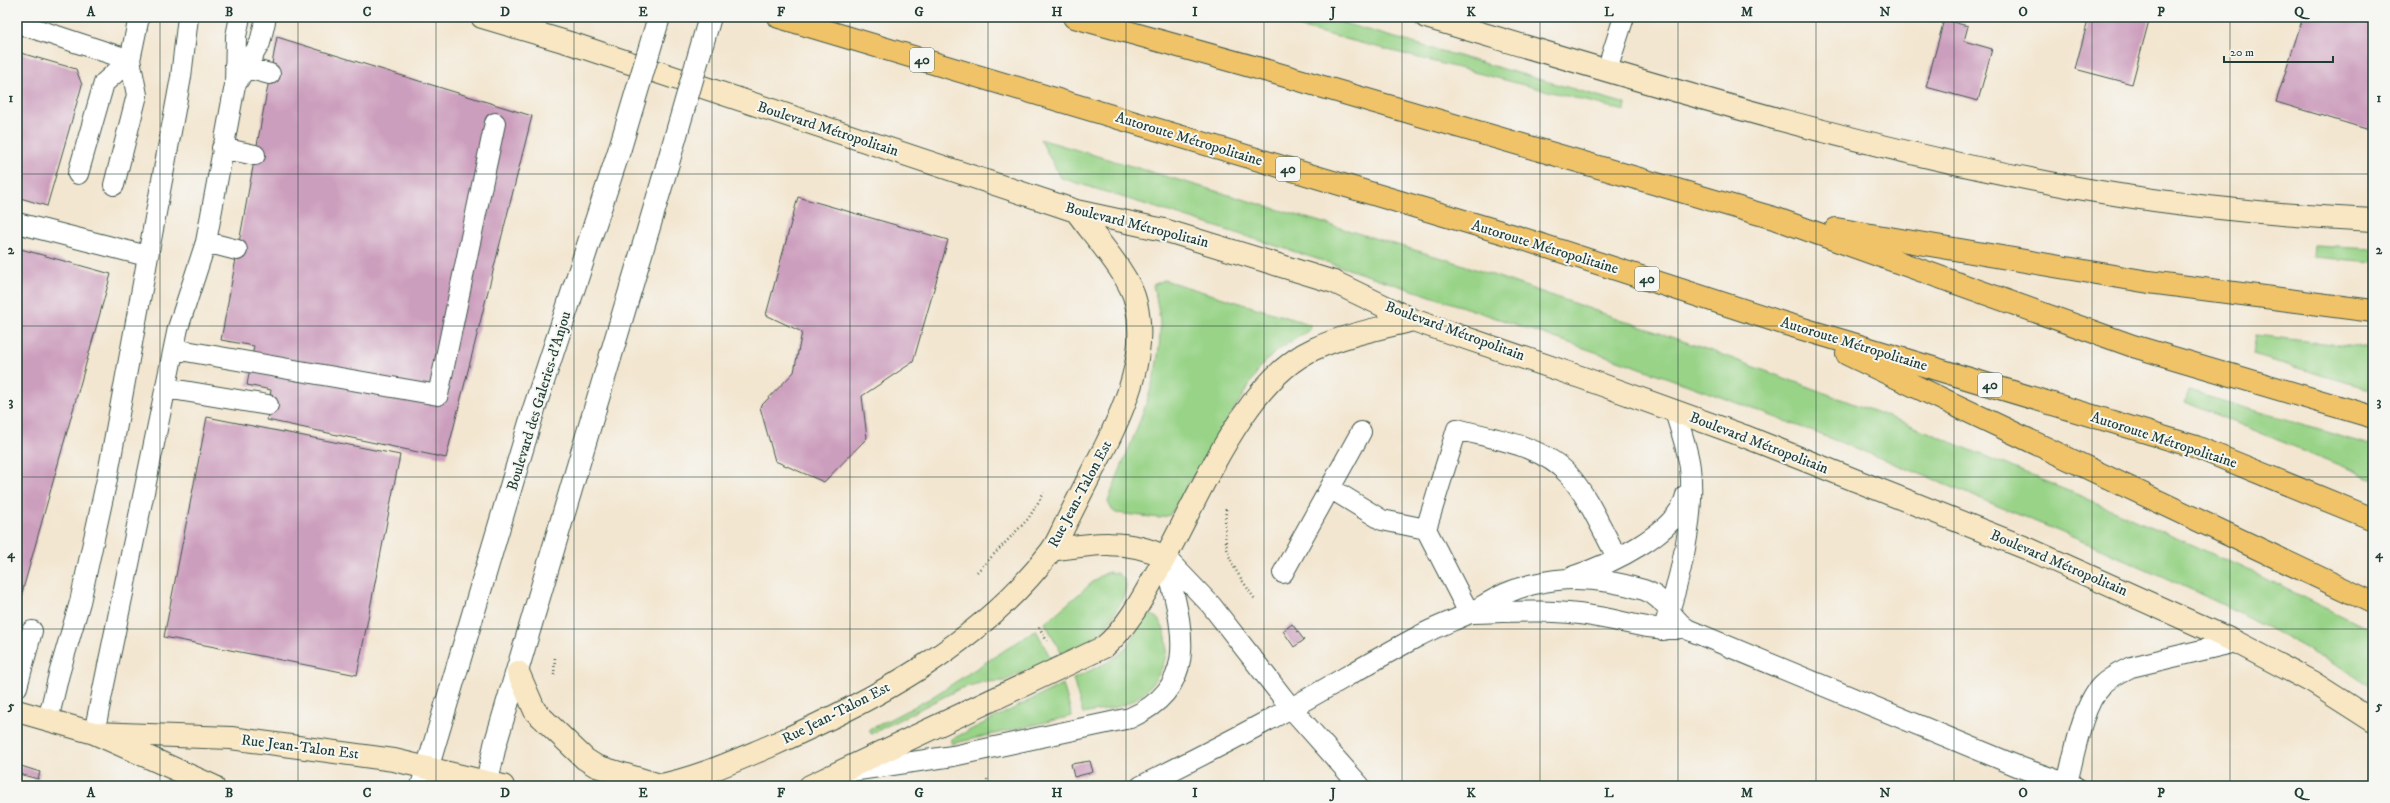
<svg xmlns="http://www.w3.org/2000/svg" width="2390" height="803" font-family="'IM FELL DW Pica',serif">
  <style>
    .green { fill: #98d387; stroke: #5c885e }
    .building { fill: #cc9ebd }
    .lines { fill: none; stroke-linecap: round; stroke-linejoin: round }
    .service-casing { stroke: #3f564b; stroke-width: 22 }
    .tertiary-casing { stroke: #3f564b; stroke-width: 24 }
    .secondary-casing { stroke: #3f564b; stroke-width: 24 }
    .motorway-casing { stroke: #3f564b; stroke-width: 24 }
    .path { stroke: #3f564b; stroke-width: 2.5; stroke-dasharray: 1 3; stroke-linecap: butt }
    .service { stroke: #fff; stroke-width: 20 }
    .tertiary { stroke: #fff; stroke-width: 22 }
    .secondary { stroke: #f9e7c3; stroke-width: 22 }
    .motorway { stroke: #f0c369; stroke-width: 22 }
    .tertiary-bridge-casing { stroke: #3f564b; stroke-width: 24; stroke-linecap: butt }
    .tertiary-bridge { stroke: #fff; stroke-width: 22 }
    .grid { fill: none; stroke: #1f3d34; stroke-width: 1; stroke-opacity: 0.55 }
    .labels { text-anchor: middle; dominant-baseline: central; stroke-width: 4; stroke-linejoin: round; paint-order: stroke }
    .shield { fill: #f6f6f2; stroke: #60746d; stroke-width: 1 }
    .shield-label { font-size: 14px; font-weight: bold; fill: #1f3d34 }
    .street-label { font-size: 15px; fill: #1f3d34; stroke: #f6f6f2 }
    .neatline { fill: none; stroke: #1f3d34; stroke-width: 1.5 }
    .grid-label { font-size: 13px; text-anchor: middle; font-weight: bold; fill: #1f3d34 }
  </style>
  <rect width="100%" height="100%" fill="#f6f6f2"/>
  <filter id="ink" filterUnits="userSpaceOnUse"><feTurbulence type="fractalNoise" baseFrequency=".025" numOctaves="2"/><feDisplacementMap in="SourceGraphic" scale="8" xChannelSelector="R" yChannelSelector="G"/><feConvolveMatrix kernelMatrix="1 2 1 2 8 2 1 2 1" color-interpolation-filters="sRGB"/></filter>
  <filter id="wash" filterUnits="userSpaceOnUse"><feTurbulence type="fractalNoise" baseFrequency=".012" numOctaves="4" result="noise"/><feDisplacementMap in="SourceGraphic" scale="16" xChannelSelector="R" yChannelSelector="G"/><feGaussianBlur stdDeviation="0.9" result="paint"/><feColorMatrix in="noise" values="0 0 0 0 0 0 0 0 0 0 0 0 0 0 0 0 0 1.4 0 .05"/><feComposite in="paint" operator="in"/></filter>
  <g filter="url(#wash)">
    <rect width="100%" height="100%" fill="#f3e6d0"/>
    <!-- green -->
    <path class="green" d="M1260 17H1322L1626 104 1625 111Z
      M1040 139 1455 262 1720 354 1908 424 2081 496 2242 567 2373 631V688C2247 608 2109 552 1971 495 1674 371 1368 274 1061 178Z
      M2314 246 2373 249V262L2313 257Z
      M1164 280 1309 324 1311 329 1275 352 1259 369 1170 515 1160 518 1116 513 1112 510 1108 502C1127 446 1158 394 1160 334 1161 318 1157 301 1153 285Z
      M2256 335 2373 349V390L2253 355Z
      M2189 391 2373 446V479L2185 402Z
      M1109 572 1119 574C1122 577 1125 580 1126 584 1127 598 1106 629 1095 637 1085 643 1072 648 1062 654L1045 623 1100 576Z
      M1152 615C1160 618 1164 629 1166 637 1171 664 1151 692 1128 703 1114 709 1097 711 1083 714L1073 679C1089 670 1114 662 1126 648 1135 637 1138 618 1152 615Z
      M1036 630 1051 659 1004 681 983 682 959 689 871 734 869 730 929 699Z
      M1063 684 1072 716 951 744 952 739Z"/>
    <g id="blocks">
      <!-- building -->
      <path class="building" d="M2089 17H2150L2132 84 2075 69Z
        M2303 17H2373V131L2276 102Z
        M1944 20 1968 26 1964 41 1992 49 1978 101 1926 87Z
        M277 37 532 116 446 458 267 420 271 390 247 385 254 346 221 340Z
        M17 52 76 69 82 85 47 206 17 197Z
        M798 197 948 240 913 362 862 396 867 438 824 482 775 461 760 407 794 372 802 332 766 315Z
        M17 248 111 274 20 600H17Z
        M207 417 400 455 357 675 164 637Z
        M1292 624 1304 640 1294 647 1283 631Z
        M1090 761 1093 772 1074 777 1071 764Z
        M21 766 40 772 38 779 19 774Z"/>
    </g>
  </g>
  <g filter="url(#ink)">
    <use href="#blocks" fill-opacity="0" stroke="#3f564b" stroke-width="1"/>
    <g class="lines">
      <!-- service casing -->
      <g class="service-casing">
        <path id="service" d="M17 23 130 60 139 17
          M235 65 270 74
          M1607 70 1624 17
          M236 84 260 43 266 17
          M222 148 255 155
          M78 174 104 83 130 60
          M114 185 137 95 130 60
          M17 223 147 256
          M206 242 237 250
          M174 349 438 395 495 123
          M166 388 268 405
          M1330 488 1382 520 1426 529
          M1165 557 1211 605 1291 708 1360 786
          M1283 573 1361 432
          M1574 576C1608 565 1678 533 1686 495
          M1469 613 1426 529 1457 429C1494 439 1542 445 1569 475 1589 498 1602 530 1617 557
          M1470 613C1510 612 1551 609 1592 616 1621 620 1646 630 1676 629
          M1663 630C1679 584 1696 516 1690 468 1688 449 1680 430 1675 411
          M17 687 32 631
          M48 720 59 674 80 602 107 479 181 77 188 17
          M94 733 178 328 206 242 235 85 236 36 240 17
          M2067 783C2074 757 2082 704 2102 685 2110 677 2121 672 2131 667L2236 642
          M845 786 838 773 953 756 1130 718C1206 684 1179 620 1165 557
          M1141 786C1191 761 1241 736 1289 709 1333 685 1375 659 1419 636 1435 627 1453 621 1470 613 1493 600 1507 590 1534 584 1570 575 1608 579 1644 590 1666 597 1672 622 1689 630L2022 768 2074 786"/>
      </g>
      <!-- tertiary casing -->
      <g class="tertiary-casing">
        <path id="tertiary" d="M422 786 534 409 620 148
          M486 786 495 745 668 163"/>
      </g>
      <!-- secondary casing -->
      <g class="secondary-casing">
        <path id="secondary" d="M482 17 573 44 1076 211 1164 230 1334 282 1413 320 1583 378 1744 436 2031 550 2236 642 2312 682 2373 721
          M1426 17C1639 80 1853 147 2072 187 2171 205 2272 215 2373 220
          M1052 550C1091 544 1129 538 1165 557
          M518 672 535 711 585 759 596 766 660 785
          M17 711 94 733 213 786
          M94 733 231 738 394 760 503 786
          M656 786C695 779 732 762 768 747 873 701 981 644 1051 551 1058 542 1062 530 1067 521 1079 497 1091 473 1104 449 1126 405 1148 353 1136 303 1130 275 1093 235 1076 211
          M810 786 1104 647C1130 625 1146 591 1162 563 1199 498 1244 380 1314 349 1345 335 1381 328 1413 320"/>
      </g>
      <!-- motorway casing -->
      <g class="motorway-casing">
        <path id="motorway" d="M779 17 1511 235 1783 323 2196 447 2373 519
          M1074 17 1275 73 1777 219 2133 346 2373 417
          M1836 229 2149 282 2373 311
          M1847 354 2373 603"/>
      </g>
      <!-- path -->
      <path class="path" d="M1226 509C1222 556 1231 563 1256 601
        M977 572 1028 519 1044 493
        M1039 627 1047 641
        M554 675 555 656
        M987 779 989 786"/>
      <!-- service -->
      <use href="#service" class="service"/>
      <!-- tertiary -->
      <use href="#tertiary" class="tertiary"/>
      <!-- secondary -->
      <use href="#secondary" class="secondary"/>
      <!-- motorway -->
      <use href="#motorway" class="motorway"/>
      <!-- tertiary-bridge casing -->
      <g class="tertiary-bridge-casing">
        <path id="tertiary-bridge" d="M620 148 659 17
          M668 163 710 17"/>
      </g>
      <!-- tertiary-bridge -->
      <use href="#tertiary-bridge" class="tertiary-bridge"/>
    </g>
  </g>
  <!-- grid -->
  <path class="grid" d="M160 17V786M298 17V786M436 17V786M574 17V786M712 17V786M850 17V786M988 17V786M1126 17V786M1264 17V786M1402 17V786M1540 17V786M1678 17V786M1816 17V786M1954 17V786M2092 17V786M2230 17V786M17 174H2373M17 326H2373M17 477H2373M17 629H2373"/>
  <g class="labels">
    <!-- shield labels -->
    <g class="shield">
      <rect x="910" y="48" width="24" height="24" rx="3"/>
      <rect x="1276" y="157" width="24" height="24" rx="3"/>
      <rect x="1635" y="267" width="24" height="24" rx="3"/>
      <rect x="1978" y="373" width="24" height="24" rx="3"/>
    </g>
    <g class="shield-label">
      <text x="922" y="60">40</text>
      <text x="1288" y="169">40</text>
      <text x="1647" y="279">40</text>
      <text x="1990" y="385">40</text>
    </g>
    <!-- street labels -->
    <g class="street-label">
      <text transform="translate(828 129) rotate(18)">Boulevard Métropolitain</text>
      <text transform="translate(1189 139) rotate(17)">Autoroute Métropolitaine</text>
      <text transform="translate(1137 225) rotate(14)">Boulevard Métropolitain</text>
      <text transform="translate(1545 247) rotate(17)">Autoroute Métropolitaine</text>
      <text transform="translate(1455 331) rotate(20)">Boulevard Métropolitain</text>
      <text transform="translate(1854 344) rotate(17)">Autoroute Métropolitaine</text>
      <text transform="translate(539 401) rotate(-73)">Boulevard des Galeries-d'Anjou</text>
      <text transform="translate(2164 440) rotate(18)">Autoroute Métropolitaine</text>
      <text transform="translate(1759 443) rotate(21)">Boulevard Métropolitain</text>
      <text transform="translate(1080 494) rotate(-62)">Rue Jean-Talon Est</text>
      <text transform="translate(2059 563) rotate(23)">Boulevard Métropolitain</text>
      <text transform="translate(836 713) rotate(-27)">Rue Jean-Talon Est</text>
      <text transform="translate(300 747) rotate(7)">Rue Jean-Talon Est</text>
    </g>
  </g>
  <!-- margin -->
  <rect width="2390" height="803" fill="none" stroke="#f6f6f2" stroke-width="44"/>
  <!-- scale -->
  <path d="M2224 56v6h109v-6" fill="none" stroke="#1f3d34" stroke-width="2"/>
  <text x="2230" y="56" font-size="12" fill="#1f3d34" stroke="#f6f6f2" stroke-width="3" paint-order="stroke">20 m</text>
  <rect x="22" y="22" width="2346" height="759" class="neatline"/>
  <g class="grid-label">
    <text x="91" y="16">A</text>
    <text x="229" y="16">B</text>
    <text x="367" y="16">C</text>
    <text x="505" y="16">D</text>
    <text x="643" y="16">E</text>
    <text x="781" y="16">F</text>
    <text x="919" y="16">G</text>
    <text x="1057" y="16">H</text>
    <text x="1195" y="16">I</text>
    <text x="1333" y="16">J</text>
    <text x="1471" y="16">K</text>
    <text x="1609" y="16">L</text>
    <text x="1747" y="16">M</text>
    <text x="1885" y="16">N</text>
    <text x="2023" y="16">O</text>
    <text x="2161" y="16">P</text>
    <text x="2299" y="16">Q</text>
    <text x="11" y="102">1</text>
    <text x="2379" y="102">1</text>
    <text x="11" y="254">2</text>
    <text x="2379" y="254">2</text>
    <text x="11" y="406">3</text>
    <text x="2379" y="406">3</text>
    <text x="11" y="558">4</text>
    <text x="2379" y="558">4</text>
    <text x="11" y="710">5</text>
    <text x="2379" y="710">5</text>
    <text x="91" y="797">A</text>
    <text x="229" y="797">B</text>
    <text x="367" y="797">C</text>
    <text x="505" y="797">D</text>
    <text x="643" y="797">E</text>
    <text x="781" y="797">F</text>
    <text x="919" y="797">G</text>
    <text x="1057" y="797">H</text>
    <text x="1195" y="797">I</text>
    <text x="1333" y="797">J</text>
    <text x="1471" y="797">K</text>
    <text x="1609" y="797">L</text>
    <text x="1747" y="797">M</text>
    <text x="1885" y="797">N</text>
    <text x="2023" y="797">O</text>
    <text x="2161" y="797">P</text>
    <text x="2299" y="797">Q</text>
  </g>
</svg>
